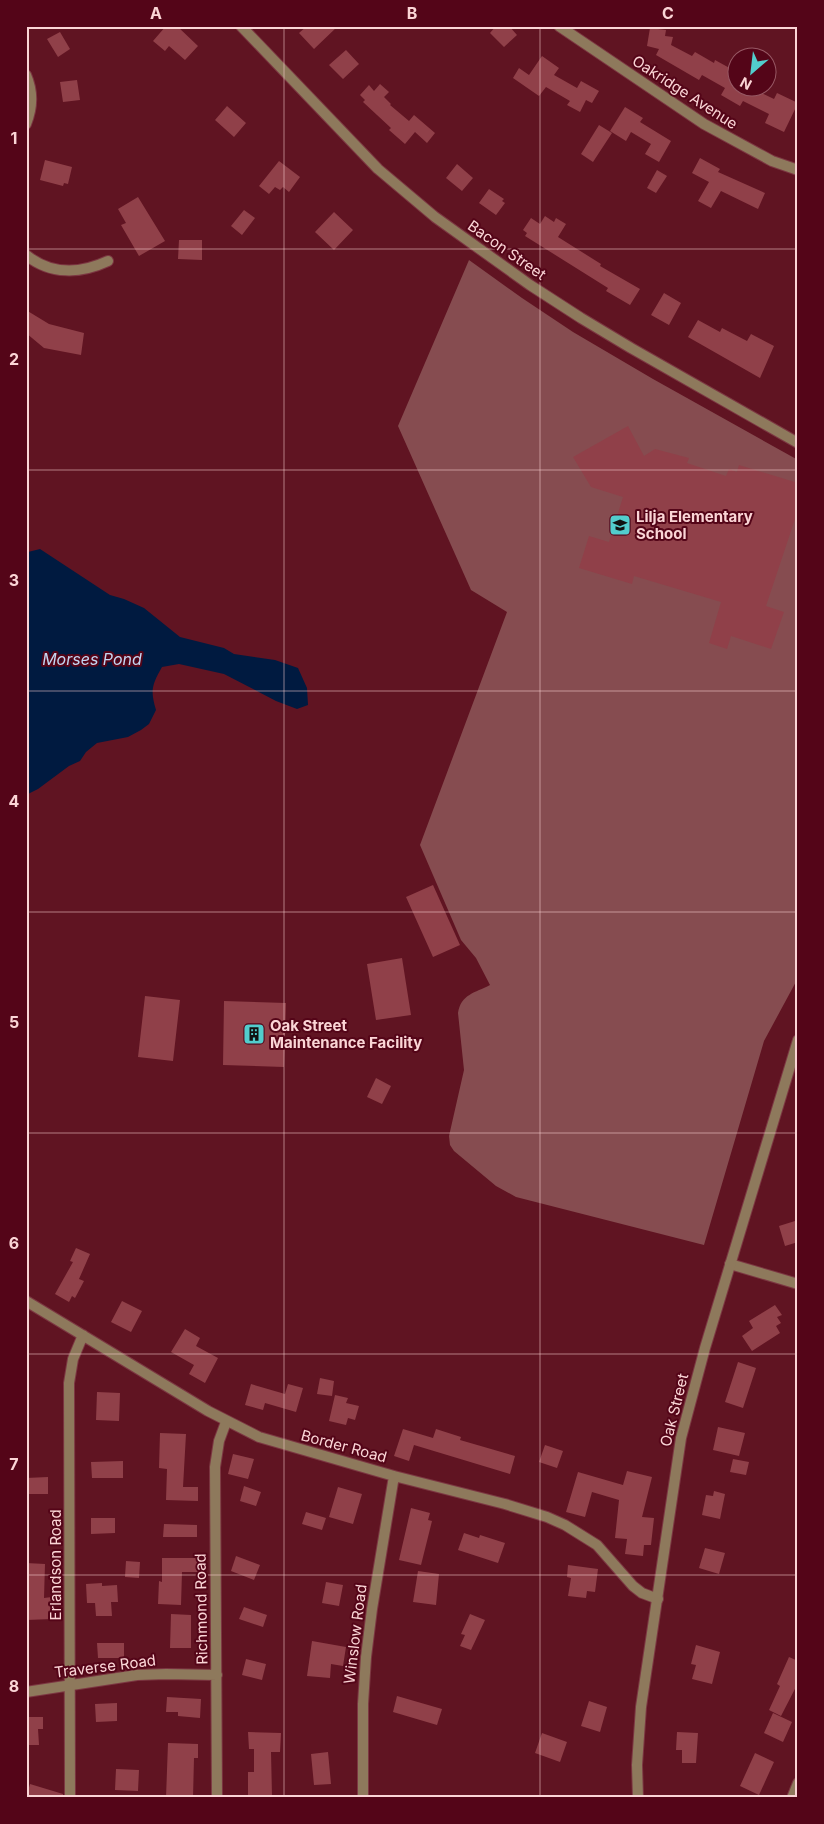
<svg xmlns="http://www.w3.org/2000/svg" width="824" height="1824" font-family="Inter,sans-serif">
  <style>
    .green { fill: #864c50 }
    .water { fill: #001a40 }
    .building { fill: #904049 }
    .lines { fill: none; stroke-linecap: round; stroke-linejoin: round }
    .minor-casing { stroke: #7c3742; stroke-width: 12 }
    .tertiary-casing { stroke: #7c3742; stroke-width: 12 }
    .minor { stroke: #8e795c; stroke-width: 10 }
    .tertiary { stroke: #8e795c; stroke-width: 10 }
    .grid { fill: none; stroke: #fbd5d6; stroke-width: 1; stroke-opacity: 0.55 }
    .labels { text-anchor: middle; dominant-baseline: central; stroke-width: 4; stroke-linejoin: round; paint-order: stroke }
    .street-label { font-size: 15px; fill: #fbd5d6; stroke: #540518 }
    .poi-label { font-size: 15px; font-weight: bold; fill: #fbd5d6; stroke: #540518; text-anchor: start }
    .water-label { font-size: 16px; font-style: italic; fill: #c3d7f3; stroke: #540518 }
    .neatline { fill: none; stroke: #fbd5d6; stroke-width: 2 }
    .grid-label { font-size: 16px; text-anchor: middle; font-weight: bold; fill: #fbd5d6 }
  </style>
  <rect width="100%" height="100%" fill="#601422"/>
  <!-- green -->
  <path class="green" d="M469 260 522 298 573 332 653 379 798 460V978L764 1041 704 1245 516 1197 496 1186 454 1151 450 1145 449 1136 464 1070 458 1013C461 994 475 993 490 985L476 958 461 940 420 845 507 612 471 590 398 426Z"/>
  <!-- water -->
  <path class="water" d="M40 549 110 595 124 599 144 608 180 637 224 648 234 654 275 660 298 668 307 688 308 705 297 709 276 701 224 674 179 664 162 667C152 685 150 690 156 710L149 724 141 730 128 737 97 743 86 752 80 761 69 766 38 789 26 795V556L28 552Z"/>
  <!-- building -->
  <path class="building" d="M166 26H177L198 46 185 60 169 46 165 51 153 41Z
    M307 26H338L314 49 299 33Z
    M496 26H509L517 35 504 47 490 33Z
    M650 28 666 30 665 36 673 37 671 45 692 56 695 52 714 63 715 60 735 71 736 68V88H751L774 99 777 93 798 103 784 132 765 123 769 114 743 101 740 106 721 95 725 88 702 75 699 80 656 55 659 49 647 46Z
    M60 32 70 49 58 57 47 39Z
    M346 50 359 64 343 79 329 65Z
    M542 56 559 68 554 75 577 88 581 81 599 91 592 103 586 100 580 112 567 105 570 101 546 87 539 96 513 78 519 68 529 75Z
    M77 80 80 100 63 102 60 82Z
    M380 84 389 92 384 97 391 104 390 105 409 121 414 115 435 133 427 143 415 132 405 144 389 130 391 128 363 102 365 100 360 95 369 85 374 91Z
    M227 106 246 123 234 137 215 120Z
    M625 107 643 118 640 122 671 141 659 162 645 154 651 144 631 132 626 141 610 131Z
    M599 125 612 133 593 162 581 154Z
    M700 158 720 169 718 172 765 193 758 209 721 191 711 208 698 201 709 182 692 173Z
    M45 160 72 167 68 184 64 183 63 186 40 180Z
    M279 161 300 177 289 192 283 187 280 190 275 187 269 194 259 186Z
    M457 164 473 178 462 191 446 178Z
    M657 170 667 176 656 193 647 188Z
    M489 189 504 199 502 201 505 203 496 215 479 203Z
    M138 197 165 241 139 256 121 225 126 223 118 209Z
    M244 210 255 218 242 235 231 226Z
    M334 212 353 230 334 250 315 232Z
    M545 216 554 222 556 218 566 224 558 237 601 264 600 266 640 289 630 305 606 291 608 288 525 236 527 233 523 230 531 218 540 224Z
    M179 240H202V260L178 259Z
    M664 293 681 303 669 325 651 315Z
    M26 310 49 324 84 333 81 355 44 348 26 333Z
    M698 320 720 332 722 328 747 341 751 334 774 346 760 378 688 337Z
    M628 426 644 456 655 449 689 458 687 463 726 476 729 469 737 472 739 465 798 483V520L795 519 766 606 784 612 771 649 731 636 727 649 709 643 721 602 634 576 632 584 579 568 589 536 609 542 623 497 591 487 573 457Z
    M433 885 460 945 433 957 406 897Z
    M402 958 411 1015 376 1020 367 964Z
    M145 996 180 1000 173 1061 138 1057Z
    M224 1001 286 1003 284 1067 223 1065Z
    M376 1078 391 1086 382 1104 367 1097Z
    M795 1221 798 1230V1242L785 1246 779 1226Z
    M76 1248 90 1254 79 1279 84 1281 75 1298 72 1296 69 1302 55 1294 73 1262 70 1261Z
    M122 1301 142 1311 131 1332 111 1322Z
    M775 1305 782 1315 777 1317 781 1323 776 1326 780 1333 752 1351 742 1336 753 1328 749 1321Z
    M185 1329 200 1338 196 1346 218 1358 205 1383 189 1374 194 1365 171 1352Z
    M738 1362 756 1368 743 1408 725 1402Z
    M320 1378 334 1381 332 1396 317 1394Z
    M251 1384 285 1394 288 1384 303 1388 296 1412 265 1403 263 1410 245 1405Z
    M97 1392 120 1393 119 1421 96 1420Z
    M335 1395 348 1398 346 1403 359 1406 355 1420 348 1418 346 1425 329 1421Z
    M718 1427 745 1433 739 1456 713 1450Z
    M403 1429 433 1438 436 1429 461 1437 460 1440 515 1456 510 1474 414 1445 409 1461 394 1456Z
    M160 1433 186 1434 183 1487H198V1501L166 1500 167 1469 159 1468Z
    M545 1445 563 1451 557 1468 539 1462Z
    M233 1454 254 1459 248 1479 228 1474Z
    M733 1459 749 1462 746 1475 730 1472Z
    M123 1461V1478H92L91 1462Z
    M627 1471 652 1477 642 1517 654 1518 651 1545H644L643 1556 625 1554 627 1539 615 1538 619 1500 592 1492 585 1517 566 1512 578 1472 623 1485Z
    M48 1477V1494H26V1478Z
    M244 1486 261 1492 256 1506 240 1501Z
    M338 1487 362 1494 353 1524 329 1517Z
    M714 1491 725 1494 720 1519 702 1515 706 1495 713 1496Z
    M411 1508 430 1513 428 1520 432 1521 421 1565 399 1560Z
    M306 1512 326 1518 322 1530 302 1524Z
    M91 1518H115V1533L91 1534Z
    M164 1524 197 1525V1537H163Z
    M464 1533 479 1538 480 1535 505 1543 498 1563 458 1550Z
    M705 1548 725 1553 719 1574 699 1568Z
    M236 1556 260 1565 254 1580 231 1571Z
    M162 1558H197L198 1572H182L181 1605 158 1604 159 1581 162 1582Z
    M126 1561 140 1562 139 1578 125 1577Z
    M26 1563 45 1564 44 1598 52 1597 53 1619 26 1620Z
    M568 1565 598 1569 595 1592 587 1591 586 1598 568 1596 571 1578 567 1577Z
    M418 1571 439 1574 436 1605 413 1602Z
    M326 1582 343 1585 339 1606 322 1603Z
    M102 1583V1586L117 1585 118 1602H111L112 1616H96L95 1603H87L86 1584Z
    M244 1607 267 1615 263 1627 239 1619Z
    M171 1614 191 1615V1648H170Z
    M470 1614 485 1620 471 1650 460 1646 465 1635 461 1634Z
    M312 1641 346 1647 343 1666 331 1664 330 1678 307 1676Z
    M97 1643H124V1658H98Z
    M696 1645 720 1652 712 1684 692 1679 696 1665 691 1664Z
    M789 1657 798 1661V1683L781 1716 769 1710 780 1686 777 1684Z
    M246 1659 266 1664 262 1680 242 1675Z
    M397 1696 442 1709 437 1725 393 1712Z
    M167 1697 201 1699 200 1718 178 1716V1712H166Z
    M589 1701 607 1707 600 1732 581 1726Z
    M117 1703V1721L96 1722 95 1704Z
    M773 1713 792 1722 783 1742 764 1733Z
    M26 1717H43V1729H38L39 1745H26Z
    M248 1732 281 1733 280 1752H271L272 1796H248V1772H254V1749H249Z
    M677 1732 698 1733 696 1763H682V1750H676Z
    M542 1733 567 1742 560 1762 535 1753Z
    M168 1743 198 1744V1758H194L193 1798H166Z
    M328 1752 331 1784 314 1785 311 1754Z
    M755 1753 774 1762 759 1795 740 1786Z
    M116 1769 139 1770 138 1791 115 1790Z
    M30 1784 63 1794V1798H26Z"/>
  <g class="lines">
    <!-- minor casing -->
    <g class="minor-casing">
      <path id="minor" d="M559 26 704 124 772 161 798 170
        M26 75C33 91 33 107 26 124
        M26 255C51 275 80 274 108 261
        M730 1264 798 1284
        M26 1301 208 1411 259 1437 394 1476 505 1504 547 1517 565 1525 597 1545 633 1586 642 1593 658 1599
        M26 1692 137 1675 166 1674 217 1675
        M70 1798 69 1383 73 1359 83 1335
        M217 1798 215 1467 219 1441 226 1422
        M363 1798V1704L366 1657 372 1609 394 1476
        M792 1798 798 1783"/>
    </g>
    <!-- tertiary casing -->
    <g class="tertiary-casing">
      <path id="tertiary" d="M241 26 378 169 435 217 530 285 581 318 631 348 798 443
        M638 1798 637 1765 641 1707 681 1438 705 1348 798 1040"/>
    </g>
    <!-- minor -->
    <use href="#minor" class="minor"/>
    <!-- tertiary -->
    <use href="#tertiary" class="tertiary"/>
  </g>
  <!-- grid -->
  <path class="grid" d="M284 26V1798M540 26V1798M26 249H798M26 470H798M26 691H798M26 912H798M26 1133H798M26 1354H798M26 1575H798"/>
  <!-- icons -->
  <defs>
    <g id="school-square" transform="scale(1.125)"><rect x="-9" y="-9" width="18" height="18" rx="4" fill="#52cdcd" stroke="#540518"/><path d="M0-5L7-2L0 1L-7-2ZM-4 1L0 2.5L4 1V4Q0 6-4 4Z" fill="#111"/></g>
    <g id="building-square" transform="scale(1.125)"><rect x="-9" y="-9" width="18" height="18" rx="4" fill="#52cdcd" stroke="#540518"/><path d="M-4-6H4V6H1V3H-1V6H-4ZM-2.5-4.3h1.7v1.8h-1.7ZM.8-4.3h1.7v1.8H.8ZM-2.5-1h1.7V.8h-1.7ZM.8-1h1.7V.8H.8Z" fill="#111"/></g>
  </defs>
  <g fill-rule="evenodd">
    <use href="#school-square" x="620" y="525"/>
    <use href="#building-square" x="254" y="1034"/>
  </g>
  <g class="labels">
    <!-- street labels -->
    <g class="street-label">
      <text transform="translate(685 92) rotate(33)">Oakridge Avenue</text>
      <text transform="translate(507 250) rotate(35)">Bacon Street</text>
      <text transform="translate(674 1410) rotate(-76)">Oak Street</text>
      <text transform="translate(344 1446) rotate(15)">Border Road</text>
      <text transform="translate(55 1565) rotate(-90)">Erlandson Road</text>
      <text transform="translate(201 1609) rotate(-91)">Richmond Road</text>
      <text transform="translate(355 1634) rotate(-83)">Winslow Road</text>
      <text transform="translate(105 1666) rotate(-7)">Traverse Road</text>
    </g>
    <!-- poi labels -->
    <g class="poi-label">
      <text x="636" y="516">Lilja Elementary<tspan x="636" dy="17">School</tspan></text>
      <text x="270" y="1025">Oak Street<tspan x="270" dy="17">Maintenance Facility</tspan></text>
    </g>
    <!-- water labels -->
    <g class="water-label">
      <text x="92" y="659">Morses Pond</text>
    </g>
  </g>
  <!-- border -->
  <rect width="824" height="1824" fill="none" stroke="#540518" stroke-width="55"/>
  <!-- north arrow -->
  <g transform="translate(752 72) rotate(208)"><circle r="24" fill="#540518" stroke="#975864"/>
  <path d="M0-4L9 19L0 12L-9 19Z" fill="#52cdcd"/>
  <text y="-8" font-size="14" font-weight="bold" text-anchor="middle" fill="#fbd5d6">N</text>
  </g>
  <rect x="28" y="28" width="768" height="1768" class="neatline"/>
  <g class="grid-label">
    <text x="156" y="19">A</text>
    <text x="412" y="19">B</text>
    <text x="668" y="19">C</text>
    <text x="14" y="144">1</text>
    <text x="14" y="365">2</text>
    <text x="14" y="586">3</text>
    <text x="14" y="807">4</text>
    <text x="14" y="1028">5</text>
    <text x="14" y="1249">6</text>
    <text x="14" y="1470">7</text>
    <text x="14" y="1692">8</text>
  </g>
</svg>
